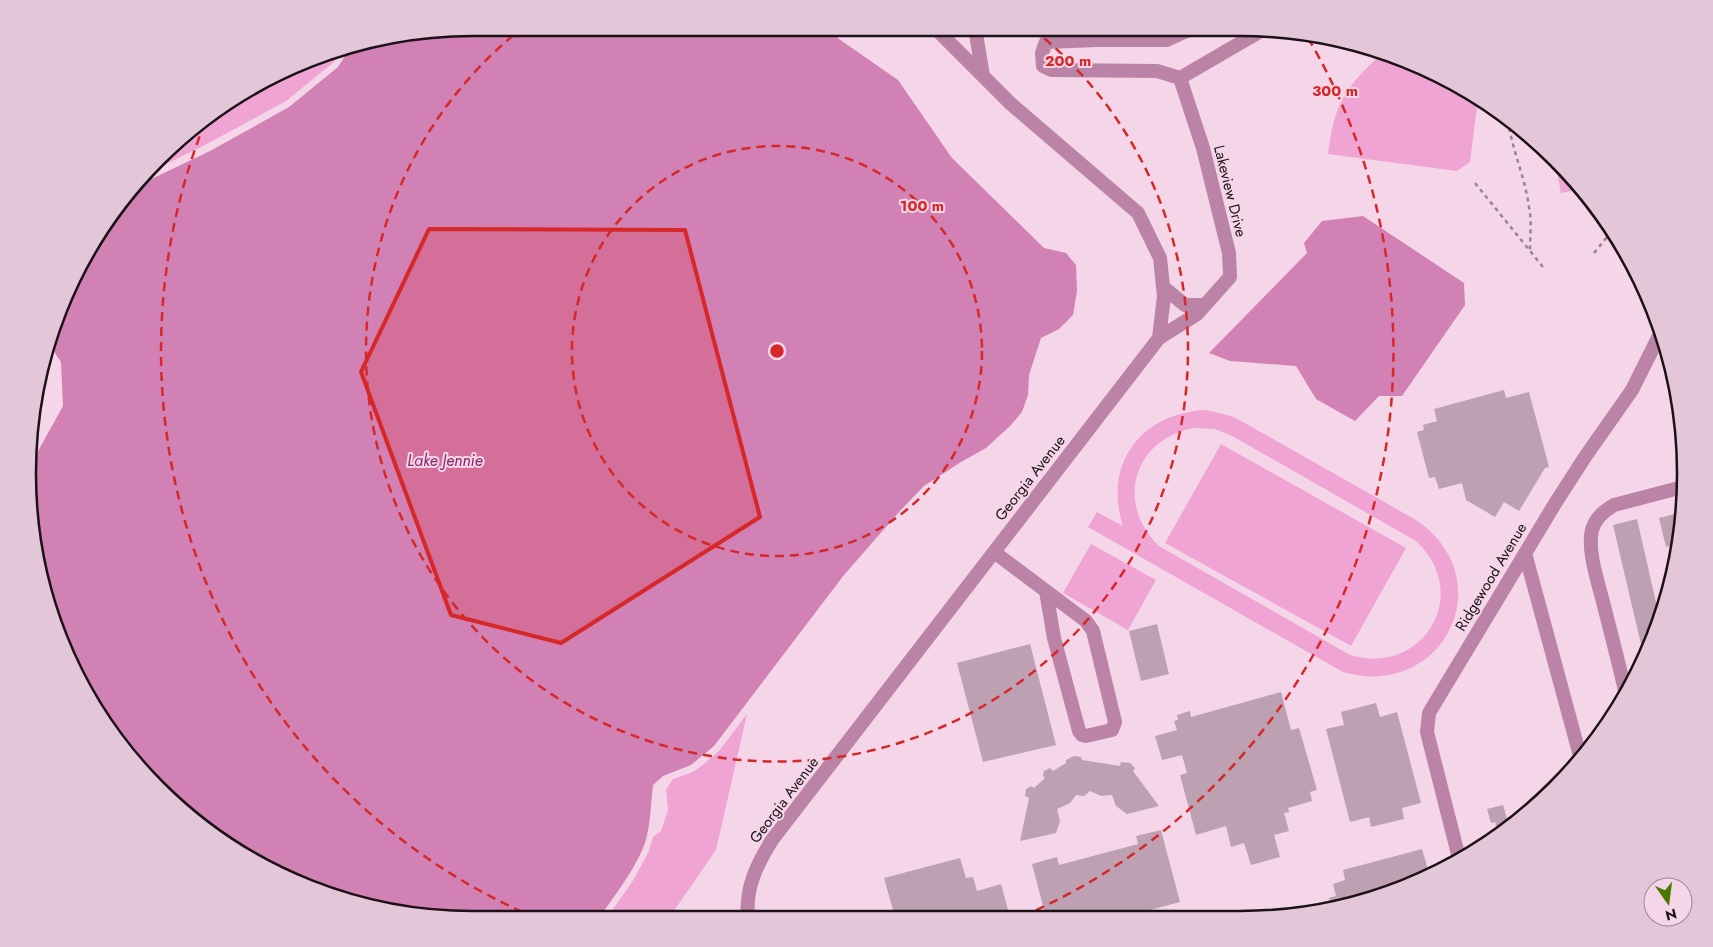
<svg xmlns="http://www.w3.org/2000/svg" width="1713" height="947" font-family="Jost,sans-serif">
  <style>
    .green { fill: #efa4d3; fill-rule: evenodd }
    .water { fill: #d281b5 }
    .building { fill: #bda0b1 }
    .lines { fill: none; stroke-linecap: round; stroke-linejoin: round }
    .path { stroke: #9a8491; stroke-width: 2.5; stroke-dasharray: 4 4; stroke-linecap: butt }
    .minor { stroke: #bb84a6; stroke-width: 14 }
    .marked { fill: #d62828; fill-opacity: 0.2; stroke: #d62828; stroke-width: 4; stroke-linejoin: round }
    .ring { fill: none; stroke: #d62828; stroke-width: 2.5; stroke-dasharray: 9 6 }
    .labels { text-anchor: middle; dominant-baseline: central; stroke-width: 4; stroke-linejoin: round; paint-order: stroke }
    .street-label { font-size: 15px; fill: #1b1117; stroke: #f4d6e8 }
    .water-label { font-size: 16px; font-style: italic; fill: #87286c; stroke: #f4d6e8 }
    .rim { fill: none; stroke: #1b1117; stroke-width: 2.5 }
    .centre { fill: #d62828; stroke: #f4d6e8; stroke-width: 2.5 }
    .ring-label { font-size: 15px; text-anchor: middle; font-weight: bold; fill: #d62828; stroke: #f4d6e8; stroke-width: 4; stroke-linejoin: round; paint-order: stroke }
  </style>
  <rect width="100%" height="100%" fill="#f4d6e8"/>
  <!-- green -->
  <path class="green" d="M342 49 334 62 286 101 207 144 156 169 202 119 330 51Z
    M1382 54 1463 87 1478 98 1470 162 1457 171 1328 154C1330 140 1332 125 1337 112 1345 89 1364 69 1382 54Z
    M1555 161 1581 189 1561 193Z
    M1206 410 1231 416 1243 422 1416 520C1503 579 1444 701 1343 672L1088 527 1097 512 1123 526C1103 464 1141 413 1206 410ZM1194 428 1215 429 1234 437 1416 541C1473 594 1423 677 1350 655L1159 546C1115 504 1133 439 1194 428Z
    M1221 444 1406 548 1351 646 1165 543Z
    M1091 544 1156 580 1128 630 1063 593Z
    M747 714 716 850 669 918H607L634 879 648 853 653 837 661 831 668 810 666 790 673 779 693 772 704 764 719 751Z"/>
  <!-- water -->
  <path class="water" d="M474 28H829L839 39 898 80 952 158 1044 248 1066 253 1076 265 1077 291 1073 315 1059 329 1041 338 1029 375 1028 395 1022 412 1010 426 986 448 961 462 924 486 899 512 844 575 714 746 691 765 663 776 653 785C651 801 651 818 647 835 642 861 614 896 599 918L445 919 358 904 250 860 138 767 61 644 28 502 32 462 63 406 61 362 49 344 103 225 143 183 210 151 289 107 338 67 350 48Z
    M1363 216 1464 283 1465 305 1402 396H1379L1355 421 1316 399 1296 366 1230 361 1209 353 1307 253 1304 243 1322 221Z"/>
  <!-- building -->
  <path class="building" d="M1504 390 1506 398 1529 392 1549 467 1545 468 1519 511 1504 502 1495 517 1466 500 1462 483 1439 489 1435 477 1429 478 1417 432 1424 430 1423 425 1437 421 1434 409Z
    M1682 512V532L1679 543 1666 547 1659 518Z
    M1637 519 1660 620 1644 657 1613 525Z
    M1157 624 1169 674 1141 681 1129 631Z
    M1030 644 1056 745 983 762 957 663Z
    M1281 692 1291 730 1299 728 1317 790 1310 792 1312 801 1288 808 1289 812 1284 813 1289 831 1274 835 1280 857 1251 865 1244 843 1231 847 1226 826 1196 835 1180 775 1187 773 1182 755 1162 760 1155 736 1177 730 1174 721 1178 720 1177 715 1190 711 1191 717Z
    M1376 703 1380 717 1397 712 1421 803 1402 808 1404 819 1371 827 1369 817 1350 822 1326 729 1344 725 1341 712Z
    M1074 756 1081 757 1082 760 1120 766 1121 762 1130 763 1135 768 1133 771 1159 806 1127 814 1116 806 1112 795 1101 796 1090 791 1084 796 1076 795 1070 803 1057 809 1060 821 1056 833 1020 841 1029 798 1025 796 1026 789 1031 786 1034 788 1045 778 1043 776 1044 771 1050 768 1053 771 1066 763V760Z
    M1503 805 1509 826 1499 835 1495 822 1491 823 1487 809Z
    M1161 830 1180 902 1127 916 1046 917 1032 864 1057 857 1059 865 1138 844 1136 836Z
    M1422 849 1429 873 1383 896 1331 908 1329 898 1336 896 1333 884 1345 880 1343 870Z
    M960 858 966 878 973 877 977 891 1001 884 1010 917H895L884 878Z"/>
  <g class="lines">
    <!-- path -->
    <path class="path" d="M1508 120C1512 150 1525 177 1529 207 1532 221 1530 236 1530 250
      M1475 183 1543 267
      M1594 253 1612 231"/>
    <!-- minor -->
    <path class="minor" d="M975 28 983 76
      M1193 28 1167 40H1097L1046 42 1042 53 1043 66 1052 70 1157 71 1180 78 1266 28
      M1163 287 1185 305H1205
      M1159 338 1197 314 1230 277 1229 253 1203 148 1180 78
      M994 552 1086 621 1093 631 1115 722 1112 730 1086 736 1082 735 1079 731 1054 638 1046 591
      M1525 553 1580 756
      M1626 695C1619 664 1611 633 1603 602 1598 582 1587 550 1592 530 1595 518 1604 511 1614 505L1683 487
      M1459 858 1427 732 1429 713 1556 502 1585 457 1632 390 1661 332
      M748 918C745 888 757 864 772 840L1159 338 1164 296 1160 258 1138 213 1011 104 935 28"/>
  </g>
  <!-- marked area -->
  <path class="marked" d="M429 229 685 230 760 517 561 643 451 615 361 372Z"/>
  <!-- distance rings -->
  <g class="ring">
    <circle cx="777" cy="351" r="205"/>
    <path d="M1033 29A411 411 0 1 1 521 29"/>
    <path d="M536 918A616 616 0 0 1 206 120M1308 38A616 616 0 0 1 1023 916"/>
  </g>
  <g class="labels">
    <!-- street labels -->
    <g class="street-label">
      <text transform="translate(1230 191) rotate(76)">Lakeview Drive</text>
      <text transform="translate(1030 478) rotate(-52)">Georgia Avenue</text>
      <text transform="translate(1491 577) rotate(-59)">Ridgewood Avenue</text>
      <text transform="translate(784 800) rotate(-53)">Georgia Avenue</text>
    </g>
    <!-- water labels -->
    <g class="water-label">
      <text x="445" y="460">Lake Jennie</text>
    </g>
  </g>
  <!-- crop -->
  <path d="M0 0H1713V947H0ZM473 36H1240A437 437 0 0 1 1677 473V474A437 437 0 0 1 1240 911H473A437 437 0 0 1 36 474V473A437 437 0 0 1 473 36Z" fill="#e3c6d7" fill-rule="evenodd"/>
  <path class="rim" d="M473 36H1240A437 437 0 0 1 1677 473V474A437 437 0 0 1 1240 911H473A437 437 0 0 1 36 474V473A437 437 0 0 1 473 36Z"/>
  <circle cx="777" cy="351" r="8" class="centre"/>
  <g class="ring-label">
    <text x="1068" y="66">200 m</text>
    <text x="1335" y="96">300 m</text>
    <text x="922" y="211">100 m</text>
  </g>
  <!-- north arrow -->
  <g transform="translate(1668 902) rotate(166)"><circle r="24" fill="#f4d6e8" stroke="#9d8794"/>
  <path d="M0-4L9 19L0 12L-9 19Z" fill="#487800"/>
  <text y="-8" font-size="14" font-weight="bold" text-anchor="middle" fill="#1b1117">N</text>
  </g>
</svg>
